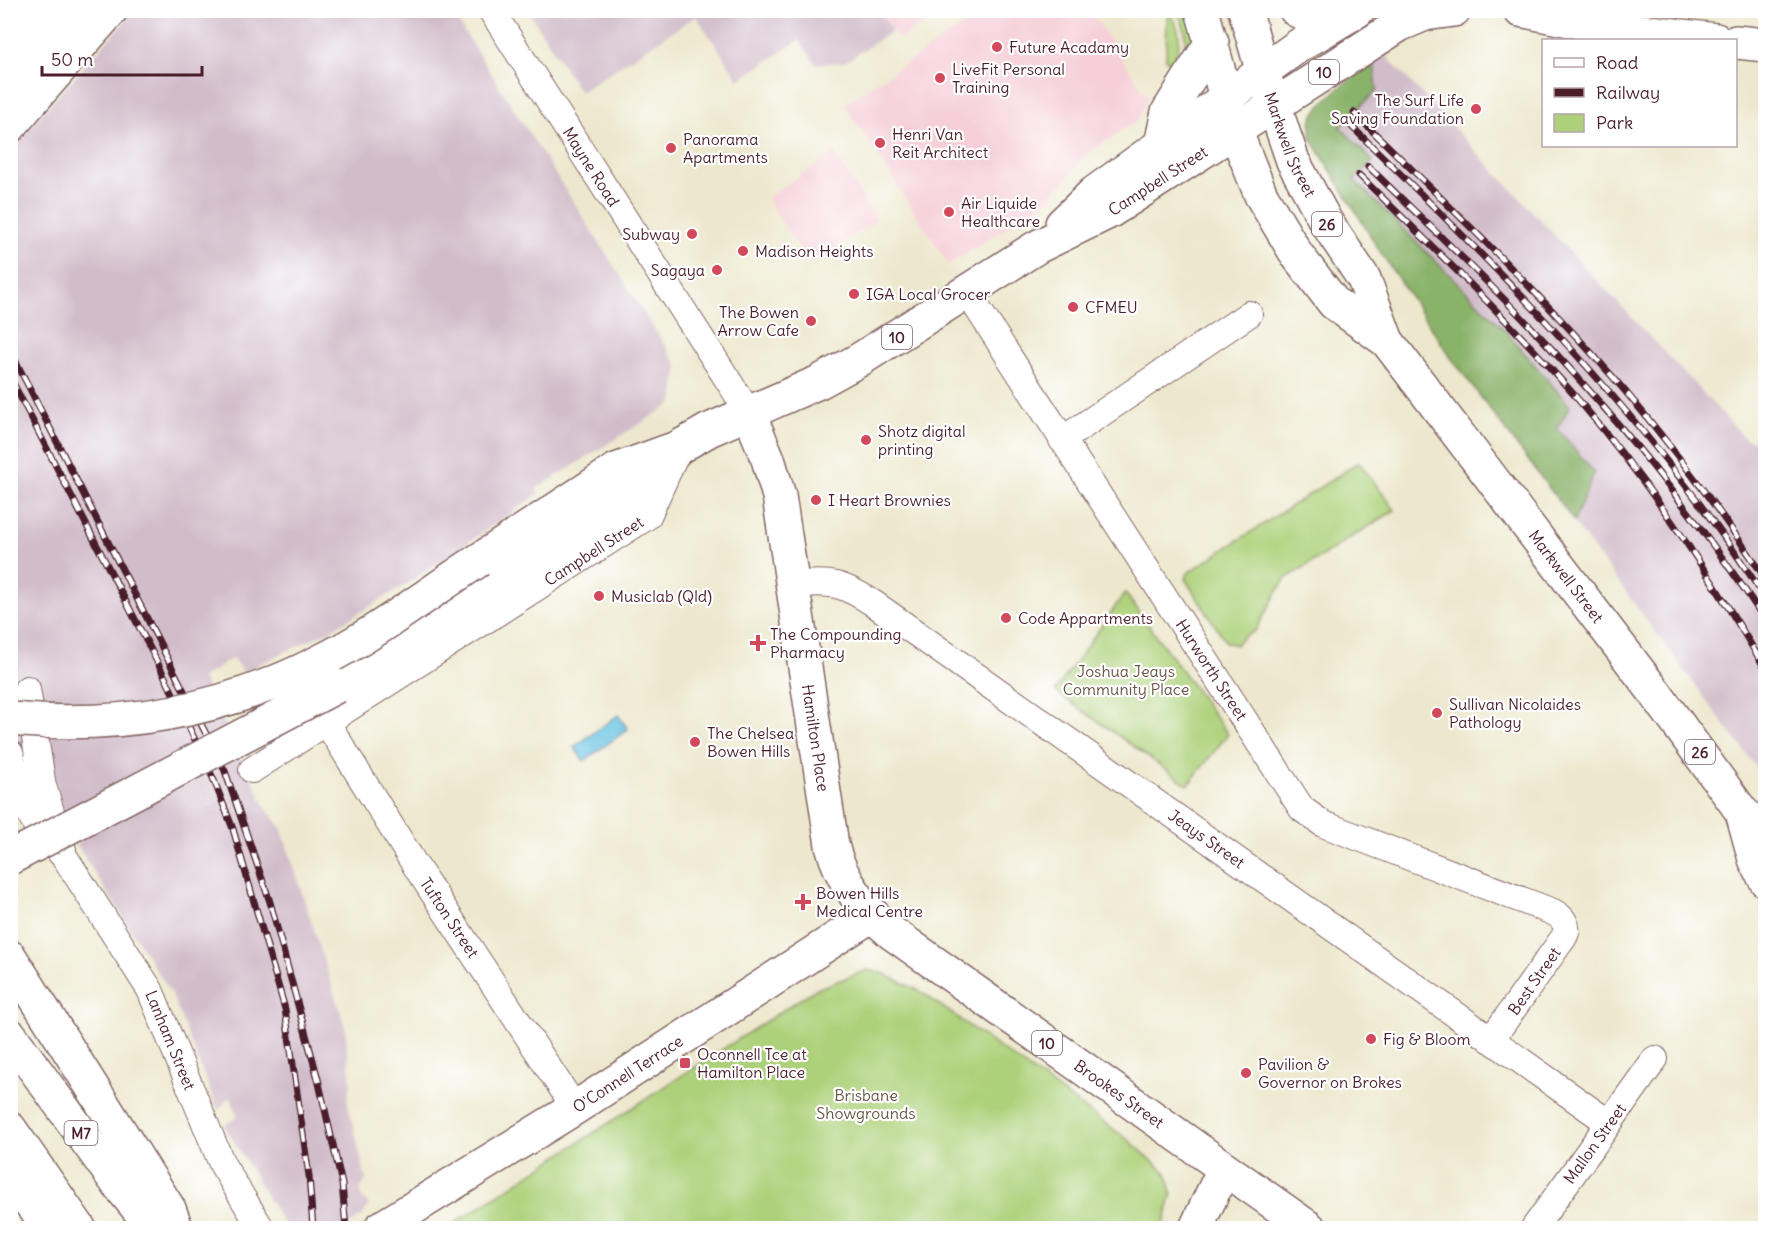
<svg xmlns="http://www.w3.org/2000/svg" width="1776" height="1239" font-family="Delius,sans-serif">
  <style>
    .built { fill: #f6cfd8 }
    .industrial { fill: #d1bdca }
    .green { fill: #add17a; stroke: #7c7852; stroke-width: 1.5 }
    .forest { fill: #8ab36a; stroke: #6a694a; stroke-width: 1.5 }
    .water { fill: #64c1e2; stroke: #577086; stroke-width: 1.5 }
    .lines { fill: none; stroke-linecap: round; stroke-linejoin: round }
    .street-casing { stroke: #836564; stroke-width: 28 }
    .secondary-casing { stroke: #836564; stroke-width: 36 }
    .primary-casing { stroke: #836564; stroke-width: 36 }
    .highway-casing { stroke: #836564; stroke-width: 36 }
    .street { stroke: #fff; stroke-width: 26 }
    .secondary { stroke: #fff; stroke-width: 33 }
    .primary { stroke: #fff; stroke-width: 33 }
    .highway { stroke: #fff; stroke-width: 33 }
    .rail-casing { stroke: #4a1f2b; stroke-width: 7 }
    .rail { stroke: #fff; stroke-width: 4.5; stroke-dasharray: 14; stroke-linecap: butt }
    .highway-bridge-casing { stroke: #836564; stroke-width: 36; stroke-linecap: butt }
    .highway-bridge { stroke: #fff; stroke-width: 33 }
    .poi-dot { fill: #d1495b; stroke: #fff; stroke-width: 2 }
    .labels { text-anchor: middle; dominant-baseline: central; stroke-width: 4.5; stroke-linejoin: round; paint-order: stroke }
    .shield { fill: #fff; stroke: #80626b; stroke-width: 1.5 }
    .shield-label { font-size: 15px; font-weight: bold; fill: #4a1f2b }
    .poi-label { font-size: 16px; fill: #4a1f2b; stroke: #fff; text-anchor: start }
    .street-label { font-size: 16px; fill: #4a1f2b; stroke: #fff }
    .park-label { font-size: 16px; fill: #685443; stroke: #fff }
  </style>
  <rect width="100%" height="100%" fill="#fff"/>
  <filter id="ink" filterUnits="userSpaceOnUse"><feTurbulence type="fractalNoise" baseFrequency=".0167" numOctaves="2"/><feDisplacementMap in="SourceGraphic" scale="12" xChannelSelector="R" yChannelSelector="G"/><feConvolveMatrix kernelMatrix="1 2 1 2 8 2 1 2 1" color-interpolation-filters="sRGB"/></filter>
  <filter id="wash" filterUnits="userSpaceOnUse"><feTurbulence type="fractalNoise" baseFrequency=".008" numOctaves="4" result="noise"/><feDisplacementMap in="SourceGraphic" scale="24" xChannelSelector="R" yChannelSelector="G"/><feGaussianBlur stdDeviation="1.35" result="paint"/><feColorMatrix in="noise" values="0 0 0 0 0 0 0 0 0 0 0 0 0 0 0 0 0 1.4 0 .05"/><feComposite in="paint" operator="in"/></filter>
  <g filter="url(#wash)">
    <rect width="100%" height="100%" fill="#ede8cd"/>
    <!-- built -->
    <path class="built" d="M879 11H944L904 36 897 38Z
      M985 11H1091L1148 98 1138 120 1088 153 1047 201 949 265 844 104Z
      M834 153 877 220 810 264 766 198Z"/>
    <!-- industrial -->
    <path class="industrial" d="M134 11H451L678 366 673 403 536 489 539 494 413 580 331 630 243 672 233 658 202 678 265 806 282 830 345 1027 351 1084 347 1099 366 1180 360 1190 361 1197 369 1205 362 1216 342 1228H286L224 1125 238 1117 230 1096 218 1110 172 995 77 845 60 806 47 742 11 752V148Z
      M528 11H879L892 31 845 62 816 64 799 40 739 80 696 16 580 92Z
      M1388 54 1389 59 1746 439 1765 445V779L1452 359 1381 253 1311 138V122L1316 112 1356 74Z"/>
    <!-- green -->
    <path class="green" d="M1167 11C1182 26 1182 45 1172 63L1166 59Z
      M1176 11H1185C1201 35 1194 47 1177 67 1188 47 1189 29 1176 11Z
      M1359 462 1395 510 1285 579 1255 631 1243 637 1236 645 1226 642 1185 579 1189 572Z
      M1125 593 1228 734 1188 785 1055 691Z
      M867 970 880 972 920 991 1130 1141 1167 1174 1172 1193 1163 1228H447L814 990Z"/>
    <!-- forest -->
    <path class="forest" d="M1374 62 1377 90 1340 127 1373 161 1354 180 1501 326 1570 406 1557 428 1594 473 1574 521 1452 359 1381 253 1311 138C1311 132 1310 125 1312 119 1319 101 1358 73 1374 62Z"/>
    <!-- water -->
    <path class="water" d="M618 715 628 729 584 761 574 747Z"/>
  </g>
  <g filter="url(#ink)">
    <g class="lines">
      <!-- street casing -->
      <g class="street-casing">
        <g id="street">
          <path id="s1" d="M491 10 749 413"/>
          <path id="s2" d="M967 292 1302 809 1323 824 1553 912C1563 917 1570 926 1564 937L1491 1040"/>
          <path d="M1062 440 1249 314"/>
          <path id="s3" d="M794 585C832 580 844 584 876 605L1609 1123"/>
          <path d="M27 689 43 786 63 850"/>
          <path id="s4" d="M327 723 415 865 575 1108"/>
          <path id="s5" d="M10 753 28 811 36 825 66 859 150 990 222 1164 261 1228"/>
          <path id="s6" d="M252 770 648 516 674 458"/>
          <path id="s7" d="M1534 1228 1655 1059"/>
        </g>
      </g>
      <!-- secondary casing -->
      <g class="secondary-casing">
        <g id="secondary">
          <path id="s8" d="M381 1228 575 1108 872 915"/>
        </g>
      </g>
      <!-- primary casing -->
      <g class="primary-casing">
        <g id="primary">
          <path d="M1520 10 1599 26 1716 40"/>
          <path d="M1736 42 1766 45"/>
          <path d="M1062 224 1094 193 1298 46 1358 10"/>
          <path id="s9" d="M749 413 768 459 779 496 832 845C841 882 864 909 892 933L1309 1228"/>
          <path id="s10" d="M679 447 709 430 819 382 859 360 1037 247 1109 212 1399 25 1425 14 1454 10"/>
          <path d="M1196 1228 1224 1169"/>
        </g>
      </g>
      <!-- highway casing -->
      <g class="highway-casing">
        <g id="highway">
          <path id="s11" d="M1202 10 1235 130 1261 195 1297 255 1334 303 1387 341 1656 694 1742 812 1766 833"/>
          <path id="s12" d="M1245 10 1263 73 1293 161 1326 222 1364 279 1387 341"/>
          <path d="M1296 10 1331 25"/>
          <path d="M10 41 41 10"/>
          <path d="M10 83 83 10"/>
          <path d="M10 126 111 10"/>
          <path d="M1161 145 1168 112 1212 42"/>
          <path d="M479 560 616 470 671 450"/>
          <path d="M337 686 633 494 679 447"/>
          <path d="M1742 812 1755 859 1766 881"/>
          <path d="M10 957 169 1209 176 1228"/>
          <path d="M10 1035 118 1184 154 1228"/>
          <path d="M10 1129 79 1228"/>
          <path d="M10 1178 37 1211 61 1228"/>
        </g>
      </g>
      <!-- street -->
      <use href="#street" class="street"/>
      <!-- secondary -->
      <use href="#secondary" class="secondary"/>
      <!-- primary -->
      <use href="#primary" class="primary"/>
      <!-- highway -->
      <use href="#highway" class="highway"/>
      <!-- rail casing -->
      <g class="rail-casing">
        <path id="rail" d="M1354 113C1442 199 1531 284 1612 376 1668 440 1718 508 1766 579
          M1346 121C1502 272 1648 416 1766 599
          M1368 166C1422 219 1478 271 1530 326 1617 417 1696 516 1766 621
          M1359 175C1433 247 1508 319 1576 397 1648 481 1710 574 1766 670
          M10 350 225 771 270 902 318 1079 342 1184 346 1228
          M10 377 168 683 213 778 233 829 285 1009 309 1176 313 1228"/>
      </g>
      <!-- rail -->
      <use href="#rail" class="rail"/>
      <!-- highway-bridge casing -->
      <g class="highway-bridge-casing">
        <path id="highway-bridge" d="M10 719C117 729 221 712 317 663 374 635 426 595 479 560
          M10 858 337 686"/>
      </g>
      <!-- highway-bridge -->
      <use href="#highway-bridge" class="highway-bridge"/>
    </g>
  </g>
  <!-- markers -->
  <g class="poi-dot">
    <circle cx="997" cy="47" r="6"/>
    <circle cx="940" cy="78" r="6"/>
    <circle cx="1476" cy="109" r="6"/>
    <circle cx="880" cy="143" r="6"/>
    <circle cx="671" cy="148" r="6"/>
    <circle cx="949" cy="212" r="6"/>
    <circle cx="692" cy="234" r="6"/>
    <circle cx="743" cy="251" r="6"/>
    <circle cx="717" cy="270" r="6"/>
    <circle cx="854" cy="294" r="6"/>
    <circle cx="1073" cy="307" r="6"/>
    <circle cx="811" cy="321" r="6"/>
    <circle cx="866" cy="440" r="6"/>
    <circle cx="816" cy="500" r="6"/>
    <circle cx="599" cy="596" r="6"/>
    <circle cx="1006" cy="618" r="6"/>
    <path d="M755 634h6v6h6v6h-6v6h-6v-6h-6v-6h6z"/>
    <circle cx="1437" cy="713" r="6"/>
    <circle cx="695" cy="742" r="6"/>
    <path d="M800 893h6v6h6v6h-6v6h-6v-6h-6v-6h6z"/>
    <circle cx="1371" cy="1039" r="6"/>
    <rect x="679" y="1057" width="12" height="12" rx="3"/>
    <circle cx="1246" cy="1073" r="6"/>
  </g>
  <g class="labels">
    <!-- shield labels -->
    <g class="shield">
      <rect x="1309" y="60" width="30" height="24" rx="4.5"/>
      <rect x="1312" y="212" width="30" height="24" rx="4.5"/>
      <rect x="882" y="325" width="30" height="24" rx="4.5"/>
      <rect x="1685" y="740" width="30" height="24" rx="4.5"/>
      <rect x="1032" y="1031" width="30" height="24" rx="4.5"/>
      <rect x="64.5" y="1121" width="33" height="24" rx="4.5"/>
    </g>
    <g class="shield-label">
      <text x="1324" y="72">10</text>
      <text x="1327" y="224">26</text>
      <text x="897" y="337">10</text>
      <text x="1700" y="752">26</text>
      <text x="1047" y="1043">10</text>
      <text x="81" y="1133">M7</text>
    </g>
    <!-- poi labels -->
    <g class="poi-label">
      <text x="1009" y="47">Future Acadamy</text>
      <text x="952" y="69">LiveFit Personal<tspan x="952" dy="18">Training</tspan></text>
      <text x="1464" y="100" text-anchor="end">The Surf Life<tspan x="1464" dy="18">Saving Foundation</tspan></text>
      <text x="892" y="134">Henri Van<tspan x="892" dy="18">Reit Architect</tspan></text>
      <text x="683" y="139">Panorama<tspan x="683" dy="18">Apartments</tspan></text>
      <text x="961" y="203">Air Liquide<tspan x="961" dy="18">Healthcare</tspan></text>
      <text x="680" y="234" text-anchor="end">Subway</text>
      <text x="755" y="251">Madison Heights</text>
      <text x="705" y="270" text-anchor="end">Sagaya</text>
      <text x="866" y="294">IGA Local Grocer</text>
      <text x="1085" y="307">CFMEU</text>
      <text x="799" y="312" text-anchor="end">The Bowen<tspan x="799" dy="18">Arrow Cafe</tspan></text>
      <text x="878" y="431">Shotz digital<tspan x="878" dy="18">printing</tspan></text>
      <text x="828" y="500">I Heart Brownies</text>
      <text x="611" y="596">Musiclab (Qld)</text>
      <text x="1018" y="618">Code Appartments</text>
      <text x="770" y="634">The Compounding<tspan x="770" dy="18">Pharmacy</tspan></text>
      <text x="1449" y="704">Sullivan Nicolaides<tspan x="1449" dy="18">Pathology</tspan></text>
      <text x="707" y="733">The Chelsea<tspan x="707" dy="18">Bowen Hills</tspan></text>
      <text x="816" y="893">Bowen Hills<tspan x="816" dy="18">Medical Centre</tspan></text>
      <text x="1383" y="1039">Fig &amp; Bloom</text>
      <text x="697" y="1054">Oconnell Tce at<tspan x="697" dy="18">Hamilton Place</tspan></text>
      <text x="1258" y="1064">Pavilion &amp;<tspan x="1258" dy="18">Governor on Brokes</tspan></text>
    </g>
    <!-- street labels -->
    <g class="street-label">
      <text stroke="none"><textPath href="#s12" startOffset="142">Markwell Street</textPath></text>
      <text stroke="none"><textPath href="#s1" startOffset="186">Mayne Road</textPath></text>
      <text stroke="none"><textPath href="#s10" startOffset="549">Campbell Street</textPath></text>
      <text stroke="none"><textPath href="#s6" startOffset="406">Campbell Street</textPath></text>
      <text stroke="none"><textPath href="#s11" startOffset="686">Markwell Street</textPath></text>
      <text stroke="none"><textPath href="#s2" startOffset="450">Hurworth Street</textPath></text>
      <text stroke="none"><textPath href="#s9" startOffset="333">Hamilton Place</textPath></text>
      <text stroke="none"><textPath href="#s3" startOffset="492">Jeays Street</textPath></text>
      <text stroke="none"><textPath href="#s4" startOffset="230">Tufton Street</textPath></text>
      <text transform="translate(1534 981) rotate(-55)">Best Street</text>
      <text stroke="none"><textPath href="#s5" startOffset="332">Lanham Street</textPath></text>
      <text stroke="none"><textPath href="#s8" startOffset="291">O'Connell Terrace</textPath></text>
      <text stroke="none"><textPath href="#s9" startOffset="828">Brookes Street</textPath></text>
      <text stroke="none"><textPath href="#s7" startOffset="104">Mallon Street</textPath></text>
    </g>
    <!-- park labels -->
    <g class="park-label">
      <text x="1126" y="671">Joshua Jeays<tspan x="1126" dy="18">Community Place</tspan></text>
      <text x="866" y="1095">Brisbane<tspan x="866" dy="18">Showgrounds</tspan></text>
    </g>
  </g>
  <!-- margin -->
  <rect width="1776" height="1239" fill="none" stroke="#fff" stroke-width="36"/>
  <!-- legend -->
  <rect x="1542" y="39" width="195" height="108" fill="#ffffff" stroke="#b7a5aa" stroke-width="1.5"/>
  <rect x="1554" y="58" width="30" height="9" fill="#ffffff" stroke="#b7a5aa" stroke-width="1.5"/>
  <text x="1596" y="69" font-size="18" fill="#4a1f2b">Road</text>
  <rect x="1554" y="88" width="30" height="9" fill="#4a1f2b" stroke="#b7a5aa" stroke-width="1.5"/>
  <text x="1596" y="99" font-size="18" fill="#4a1f2b">Railway</text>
  <rect x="1554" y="114" width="30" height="18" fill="#add17a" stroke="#b7a5aa" stroke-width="1.5"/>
  <text x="1596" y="129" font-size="18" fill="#4a1f2b">Park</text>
  <!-- scale -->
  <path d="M42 66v9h160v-9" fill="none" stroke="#4a1f2b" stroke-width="3"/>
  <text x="51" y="66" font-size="18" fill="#4a1f2b" stroke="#ffffff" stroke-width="4.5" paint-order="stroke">50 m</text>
</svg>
